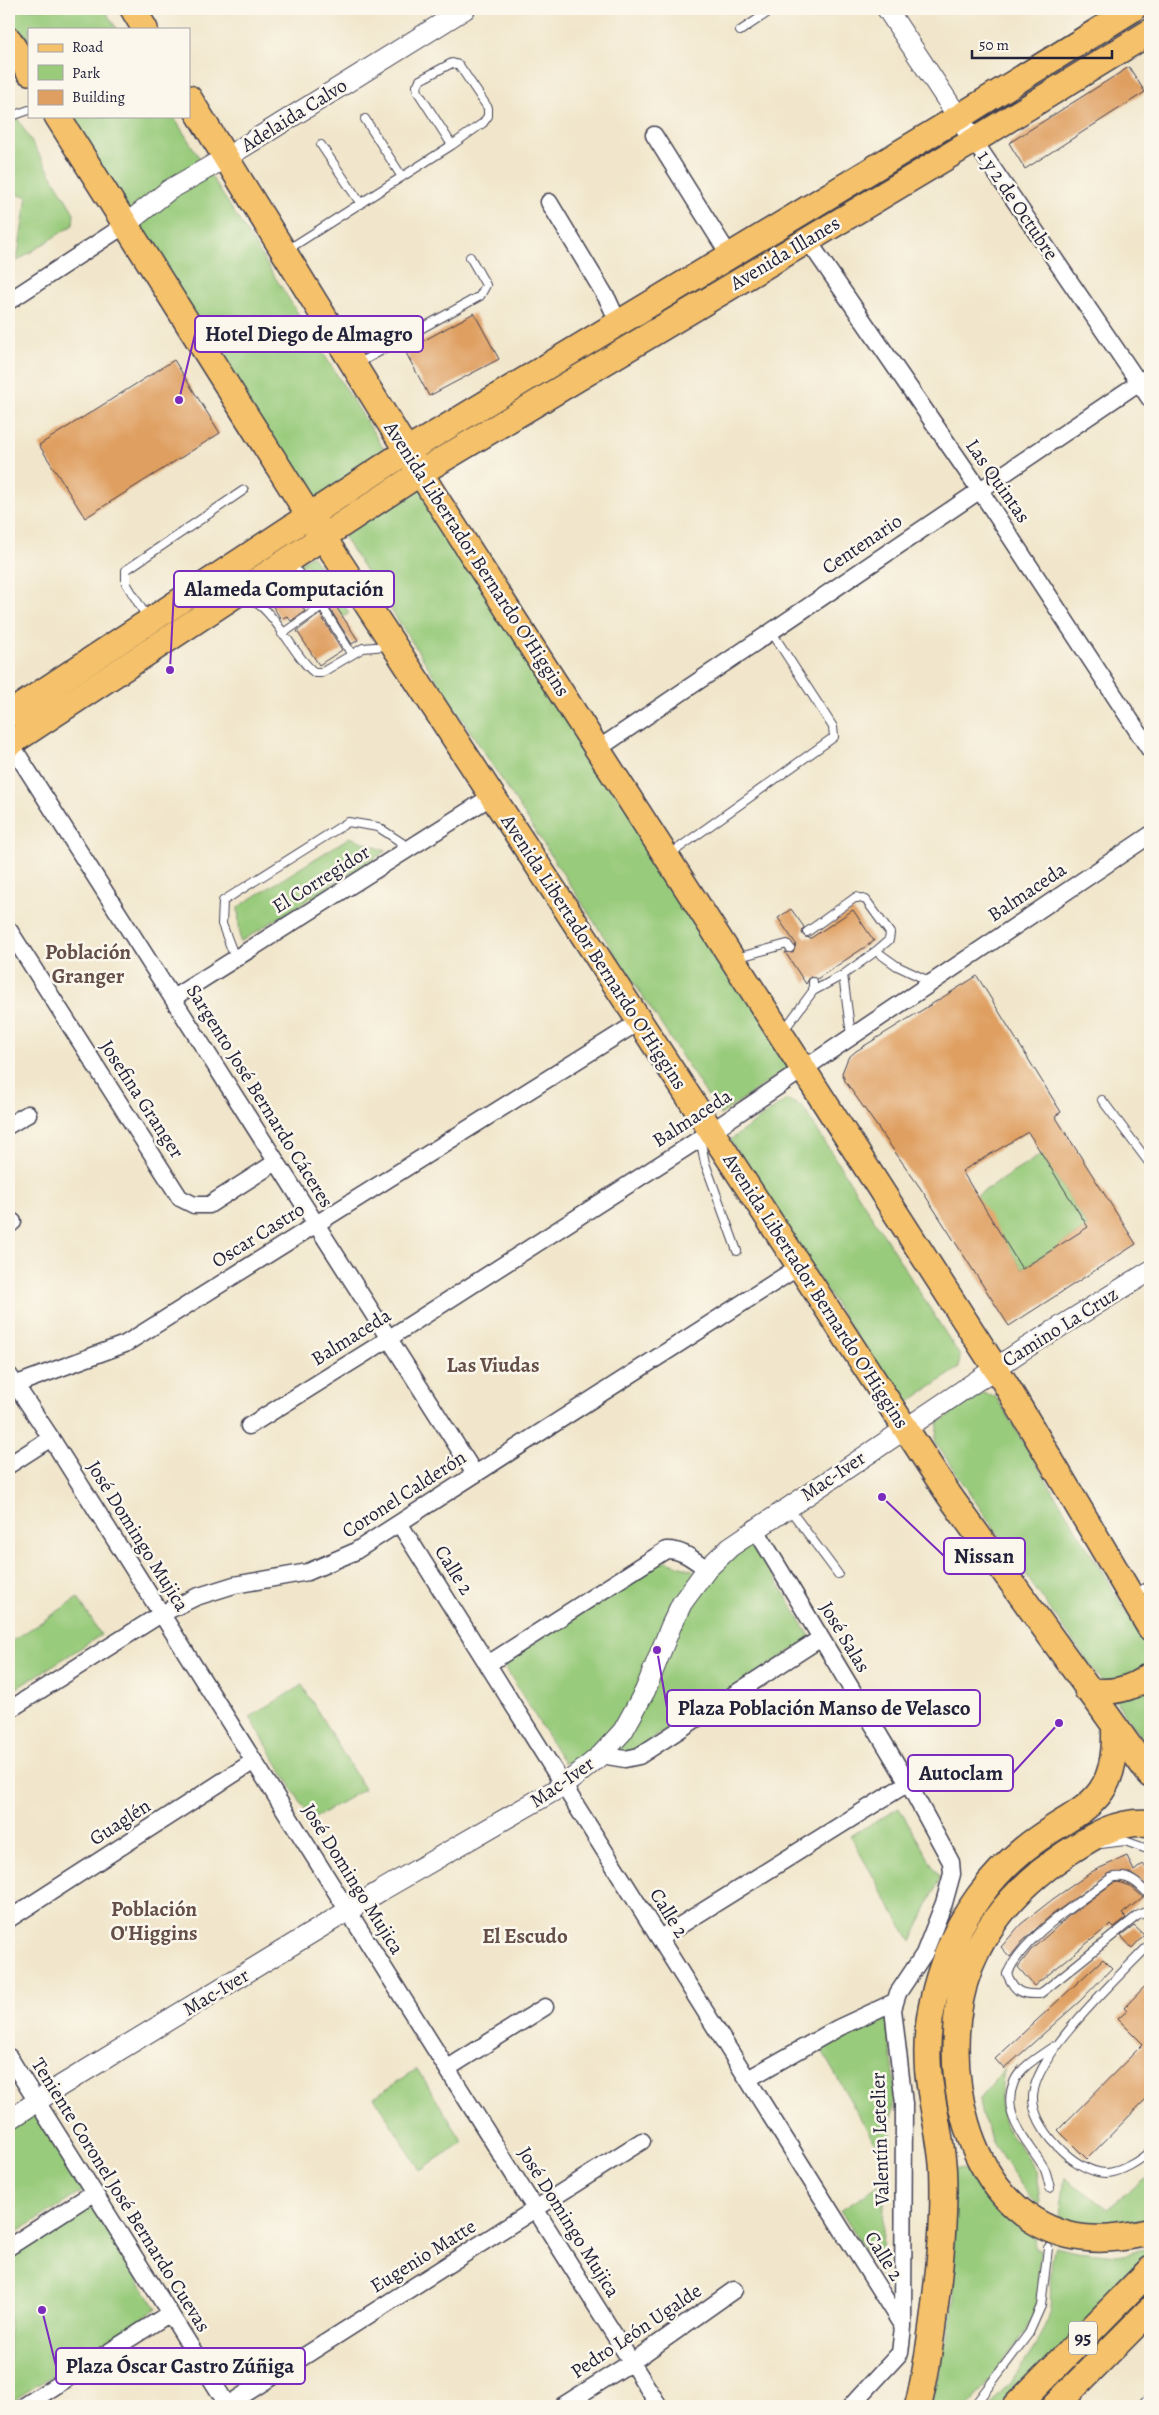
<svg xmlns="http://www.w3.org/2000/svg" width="1159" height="2415" font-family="Alegreya,serif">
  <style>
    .green { fill: #99cb7b; stroke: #5e765b }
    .building { fill: #df9f61; fill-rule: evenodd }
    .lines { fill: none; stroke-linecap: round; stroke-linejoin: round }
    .service-casing { stroke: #413f51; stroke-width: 10 }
    .minor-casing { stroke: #413f51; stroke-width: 19 }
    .tertiary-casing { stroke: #413f51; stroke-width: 22 }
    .primary-casing { stroke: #413f51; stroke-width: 28 }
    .trunk-casing { stroke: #413f51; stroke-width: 29 }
    .service { stroke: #fff; stroke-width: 8 }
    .minor { stroke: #fff; stroke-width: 16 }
    .tertiary { stroke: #fff; stroke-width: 20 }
    .primary { stroke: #f5c16b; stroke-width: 25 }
    .trunk { stroke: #f5c16b; stroke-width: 26 }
    .labels { text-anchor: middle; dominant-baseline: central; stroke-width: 5; stroke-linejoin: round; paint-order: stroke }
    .shield { fill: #fbf7ec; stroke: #636270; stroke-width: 1 }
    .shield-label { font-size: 19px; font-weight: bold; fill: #22223b }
    .street-label { font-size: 20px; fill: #22223b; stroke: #fbf7ec }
    .neighbourhood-label { font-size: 21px; font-weight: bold; fill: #644e48; stroke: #fbf7ec }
    .leader { fill: none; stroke: #7b2cbf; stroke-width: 2 }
    .callout-dot { fill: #7b2cbf; stroke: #fbf7ec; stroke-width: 2 }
    .callout { fill: #fbf7ec; stroke: #7b2cbf; stroke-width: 2 }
    .callout-label { font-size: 21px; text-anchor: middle; font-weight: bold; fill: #22223b }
  </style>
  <rect width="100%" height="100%" fill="#fbf7ec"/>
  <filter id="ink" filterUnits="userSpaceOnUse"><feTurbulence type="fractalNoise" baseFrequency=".02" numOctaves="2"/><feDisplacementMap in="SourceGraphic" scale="10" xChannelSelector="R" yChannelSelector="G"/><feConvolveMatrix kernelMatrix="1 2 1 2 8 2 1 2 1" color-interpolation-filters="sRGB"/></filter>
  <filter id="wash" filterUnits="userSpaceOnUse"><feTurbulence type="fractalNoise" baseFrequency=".0096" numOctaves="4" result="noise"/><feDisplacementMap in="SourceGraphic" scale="20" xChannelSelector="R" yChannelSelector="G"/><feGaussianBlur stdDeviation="1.12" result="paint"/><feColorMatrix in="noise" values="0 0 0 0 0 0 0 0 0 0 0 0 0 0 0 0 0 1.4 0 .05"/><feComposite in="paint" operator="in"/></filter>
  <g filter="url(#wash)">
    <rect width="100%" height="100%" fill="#f1e6cb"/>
    <!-- green -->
    <path class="green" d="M9 9H104L117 29H29V56L9 25Z
      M67 116H173L387 454 313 505Z
      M18 119 74 213 73 225 17 261 27 196 9 193V121Z
      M420 484 792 1065 720 1115 343 536Z
      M312 555 349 613 341 619 306 564 262 595 253 594Z
      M350 837 386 851 240 942 238 907Z
      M786 1100 802 1106 960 1356 959 1368 909 1402 895 1397 730 1140Z
      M1042 1154 1088 1227 1022 1269 976 1196Z
      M983 1393 996 1397 1150 1651V1749L1025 1574 935 1442 938 1423Z
      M753 1541 811 1638 632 1752 564 1763 502 1662 664 1560 709 1576Z
      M78 1598 101 1635 9 1693V1643Z
      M302 1685 364 1789 311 1820 250 1717Z
      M899 1808 940 1878 911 1942 850 1836Z
      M887 2016 895 2083 888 2166 820 2048Z
      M417 2069 463 2142 420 2170 374 2097Z
      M1004 2069 1000 2102 1003 2118 1007 2129 1036 2170 1040 2204 1037 2206C1015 2173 982 2139 979 2099Z
      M34 2113 83 2191 9 2237V2129Z
      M953 2169 974 2172C990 2198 1010 2217 1034 2235L1035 2249H1040L1037 2299 1027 2330 970 2406H931L954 2306Z
      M1065 2178 1107 2208 1145 2178H1150V2226L1131 2232 1059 2223Z
      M885 2181 881 2276 840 2210Z
      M90 2204 157 2309 9 2403V2255Z
      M1055 2246 1078 2251 1117 2255 1150 2249V2258L1002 2406H990C1010 2383 1047 2338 1051 2308 1053 2288 1048 2266 1055 2246Z"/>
    <g id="blocks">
      <!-- building -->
      <path class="building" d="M1129 67 1145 92 1025 169 1009 143Z
        M474 313 499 359 429 396 405 351Z
        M174 360 220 433 85 518 39 445Z
        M288 586 305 611 291 621 287 616 281 619 268 599Z
        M333 602 358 640 352 644 328 606Z
        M320 614 342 650 319 665 297 631Z
        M791 909 804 927 802 933 805 937 811 938 853 910 874 941 817 979 810 977 806 984 785 952 793 953 796 944 778 918Z
        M977 976 1061 1112 1055 1116 1136 1244 1009 1326 921 1189 845 1081 842 1073 848 1058 856 1051ZM1028 1132 1088 1227 1022 1269 962 1171Z
        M1127 1856 1134 1871 1143 1864 1150 1873V1888L1130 1873H1110L1049 1917 1022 1942 1010 1957 1001 1947 1021 1924 1053 1899 1093 1871Z
        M1118 1882 1130 1886 1143 1897 1122 1914 1126 1918 1114 1927 1111 1924 1034 1986 1018 1967 1031 1950 1071 1914 1113 1883Z
        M1134 1926 1144 1935 1132 1948 1121 1936Z
        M1103 1959 1112 1968 1080 2001 1004 2069 995 2059Z
        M1150 1981V2095L1087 2159 1058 2130 1143 2044 1118 2019 1127 2011 1124 2008Z"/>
    </g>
  </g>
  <g filter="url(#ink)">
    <use href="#blocks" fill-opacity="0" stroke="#413f51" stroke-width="1"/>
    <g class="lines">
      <!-- service casing -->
      <g class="service-casing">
        <path id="service" d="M740 31 773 9
          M9 117 29 110
          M365 119 402 177
          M321 145 361 204
          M287 250 452 145 483 123 488 116V108L459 65 452 63 420 80 417 86 418 92 452 145
          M357 364 480 296 486 285 470 257
          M339 571 322 606 351 653
          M244 598C273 602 291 655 315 673H321L363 648 387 646
          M148 619 126 583V570L244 490
          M282 634 322 606 290 561
          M669 855 834 737 833 727 771 631
          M807 932 856 897 866 900 890 933 889 940 876 951 897 966 931 982
          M235 958 222 924 223 901 348 822 378 827 410 848
          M736 958 787 944 790 948
          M813 991 843 975
          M784 1030 813 991V982
          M851 1035 843 975 876 951
          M1102 1100 1150 1164
          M700 1138 705 1163 737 1251
          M788 1507 838 1574
          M1135 1594 1150 1585
          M1101 1844 1125 1841 1150 1850
          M1150 1896C1139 1884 1128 1873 1111 1878 1076 1905 1026 1934 1007 1974 1015 1992 1020 1995 1040 1994L1137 1916 1150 1910
          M1150 1944C1119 1977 1036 2052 1033 2096 1031 2126 1075 2173 1106 2173 1120 2173 1141 2160 1150 2151
          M1050 2188C1048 2181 1047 2172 1043 2166 1027 2140 1000 2115 1014 2082 1020 2067 1041 2055 1054 2046
          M1144 2402 1150 2397
          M974 2406 1029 2333 1041 2306 1048 2248"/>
      </g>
      <!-- minor casing -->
      <g class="minor-casing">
        <path id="minor" d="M654 135 729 255
          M974 141 1150 399
          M549 202 608 300 618 322
          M807 239 979 489 1150 750
          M9 301 125 225
          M9 741 475 1474
          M598 749 1150 375
          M9 930 180 1198 194 1205H209L276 1162
          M173 998 492 796
          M9 1125 28 1114
          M9 1225 13 1222
          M9 1375 51 1438 659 2406
          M17 1384 125 1344 640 1021
          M249 1426 377 1346 712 1131 1150 835
          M9 1465 51 1438
          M399 1523 903 2327
          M755 1528 908 1783 951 1862 952 1874 944 1903 924 1954 898 1993 893 2009 904 2104 903 2327 900 2353 851 2406
          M488 1664 666 1550C682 1549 694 1560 707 1569
          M9 1710 161 1614 196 1597 234 1585 308 1572 354 1552 800 1266
          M601 1755 625 1759 639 1756 821 1638
          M9 1919 254 1761
          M660 1938 908 1783
          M9 2057 228 2406
          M448 2068 545 2007
          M748 2079 838 2028 894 2002
          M9 2247 93 2193
          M24 2406 170 2313
          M226 2406 642 2141
          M562 2406 632 2362 734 2290"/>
      </g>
      <!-- tertiary casing -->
      <g class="tertiary-casing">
        <path id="tertiary" d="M887 9 974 141
          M125 225 169 190 227 157 465 9
          M9 2120 57 2088 382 1890 564 1785 577 1775 601 1755 623 1731 645 1691 671 1626 682 1603 707 1569 730 1547 1021 1351 1150 1271"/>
      </g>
      <!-- primary casing -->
      <g class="primary-casing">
        <path id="primary" d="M133 9 145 29
          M9 40 29 72
          M189 98 434 495 1005 1383 1150 1628
          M57 116 310 517 949 1495 1150 1775
          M9 714 407 451 959 117 1133 9
          M9 744 420 473 970 143 1150 32
          M1087 1690C1111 1694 1131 1690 1150 1675"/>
      </g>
      <!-- trunk casing -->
      <g class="trunk-casing">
        <path id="trunk" d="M1150 1823C1117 1820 1093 1836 1067 1853 1025 1881 989 1918 970 1966 935 2054 962 2208 1068 2235 1096 2242 1123 2238 1150 2232
          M918 2406C926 2376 930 2344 934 2313 940 2265 945 2218 943 2170 941 2136 931 2103 928 2069 925 2030 933 1991 947 1955 962 1914 991 1876 1024 1849 1076 1807 1117 1810 1115 1729
          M1016 2406 1150 2270
          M1055 2406 1150 2310"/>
      </g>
      <!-- service -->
      <use href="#service" class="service"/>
      <!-- minor -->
      <use href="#minor" class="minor"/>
      <!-- tertiary -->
      <use href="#tertiary" class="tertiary"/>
      <!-- primary -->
      <use href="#primary" class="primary"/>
      <!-- trunk -->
      <use href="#trunk" class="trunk"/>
    </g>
  </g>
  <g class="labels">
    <!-- shield labels -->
    <rect class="shield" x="1069" y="2321.5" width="28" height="33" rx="4"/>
    <g class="shield-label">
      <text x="1083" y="2338">95</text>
    </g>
    <!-- street labels -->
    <g class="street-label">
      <text transform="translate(294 115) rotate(-32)">Adelaida Calvo</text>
      <text transform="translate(1018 205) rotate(56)">1 y 2 de Octubre</text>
      <text transform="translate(785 253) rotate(-31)">Avenida Illanes</text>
      <text transform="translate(998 481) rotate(55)">Las Quintas</text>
      <text transform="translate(862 544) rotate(-34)">Centenario</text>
      <text transform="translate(477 559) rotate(57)">Avenida Libertador Bernardo O'Higgins</text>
      <text transform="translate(321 879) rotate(-32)">El Corregidor</text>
      <text transform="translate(1027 892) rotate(-34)">Balmaceda</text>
      <text transform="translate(594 952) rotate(57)">Avenida Libertador Bernardo O'Higgins</text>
      <text transform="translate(260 1096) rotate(58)">Sargento José Bernardo Cáceres</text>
      <text transform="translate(142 1099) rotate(57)">Josefina Granger</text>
      <text transform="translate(692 1118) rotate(-33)">Balmaceda</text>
      <text transform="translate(258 1235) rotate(-32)">Oscar Castro</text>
      <text transform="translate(816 1291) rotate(57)">Avenida Libertador Bernardo O'Higgins</text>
      <text transform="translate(1060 1327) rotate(-32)">Camino La Cruz</text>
      <text transform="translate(351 1337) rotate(-32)">Balmaceda</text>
      <text transform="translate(833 1476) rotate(-34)">Mac-Iver</text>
      <text transform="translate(404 1494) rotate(-33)">Coronel Calderón</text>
      <text transform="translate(138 1536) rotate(58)">José Domingo Mujica</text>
      <text transform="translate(454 1570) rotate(58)">Calle 2</text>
      <text transform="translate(845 1637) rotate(59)">José Salas</text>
      <text transform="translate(562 1782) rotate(-35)">Mac-Iver</text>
      <text transform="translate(120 1822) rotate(-33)">Guaglén</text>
      <text transform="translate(353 1879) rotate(58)">José Domingo Mujica</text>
      <text transform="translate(669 1913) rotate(58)">Calle 2</text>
      <text transform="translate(216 1992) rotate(-31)">Mac-Iver</text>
      <text transform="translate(880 2139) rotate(-92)">Valentín Letelier</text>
      <text transform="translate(121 2195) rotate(58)">Teniente Coronel José Bernardo Cuevas</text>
      <text transform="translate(569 2222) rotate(58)">José Domingo Mujica</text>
      <text transform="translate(423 2256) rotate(-32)">Eugenio Matte</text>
      <text transform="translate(884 2256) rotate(58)">Calle 2</text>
      <text transform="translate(636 2331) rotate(-34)">Pedro León Ugalde</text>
    </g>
    <!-- neighbourhood labels -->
    <g class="neighbourhood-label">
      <text x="88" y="952">Población<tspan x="88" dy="24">Granger</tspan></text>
      <text x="493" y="1365">Las Viudas</text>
      <text x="154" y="1909">Población<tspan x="154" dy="24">O'Higgins</tspan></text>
      <text x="525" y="1936">El Escudo</text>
    </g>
  </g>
  <!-- callouts -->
  <path class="leader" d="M179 400L195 334M170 670L174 589M882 1497L944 1556M657 1650L667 1708M1059 1723L1013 1773M42 2310L56 2366"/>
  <g class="callout-dot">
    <circle cx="179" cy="400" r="5"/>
    <circle cx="170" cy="670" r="5"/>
    <circle cx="882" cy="1497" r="5"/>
    <circle cx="657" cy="1650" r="5"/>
    <circle cx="1059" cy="1723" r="5"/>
    <circle cx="42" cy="2310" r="5"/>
  </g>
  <g class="callout">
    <rect x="195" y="316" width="228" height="36" rx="5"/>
    <rect x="174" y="571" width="220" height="36" rx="5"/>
    <rect x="944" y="1538" width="81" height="36" rx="5"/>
    <rect x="667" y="1690" width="313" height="36" rx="5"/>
    <rect x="908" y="1755" width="105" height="36" rx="5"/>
    <rect x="56" y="2348" width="249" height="36" rx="5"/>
  </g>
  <g class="callout-label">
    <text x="309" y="341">Hotel Diego de Almagro</text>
    <text x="284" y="596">Alameda Computación</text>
    <text x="984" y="1563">Nissan</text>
    <text x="824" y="1715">Plaza Población Manso de Velasco</text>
    <text x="961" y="1780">Autoclam</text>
    <text x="180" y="2373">Plaza Óscar Castro Zúñiga</text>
  </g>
  <!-- margin -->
  <rect width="1159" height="2415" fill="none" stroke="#fbf7ec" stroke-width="30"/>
  <!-- legend -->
  <rect x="28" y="28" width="162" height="90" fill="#fbf7ec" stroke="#a4a2a5"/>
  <rect x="38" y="44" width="25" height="8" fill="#f5c16b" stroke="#a4a2a5"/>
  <text x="72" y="52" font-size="15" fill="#22223b">Road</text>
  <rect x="38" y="65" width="25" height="15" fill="#99cb7b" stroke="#a4a2a5"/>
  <text x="72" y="78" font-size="15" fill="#22223b">Park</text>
  <rect x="38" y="90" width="25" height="15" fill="#df9f61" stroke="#a4a2a5"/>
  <text x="72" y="102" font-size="15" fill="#22223b">Building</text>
  <!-- scale -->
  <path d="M972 50v8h140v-8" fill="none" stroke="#22223b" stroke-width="2.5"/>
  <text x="979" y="50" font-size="15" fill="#22223b" stroke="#fbf7ec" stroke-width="4" paint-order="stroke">50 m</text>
</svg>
